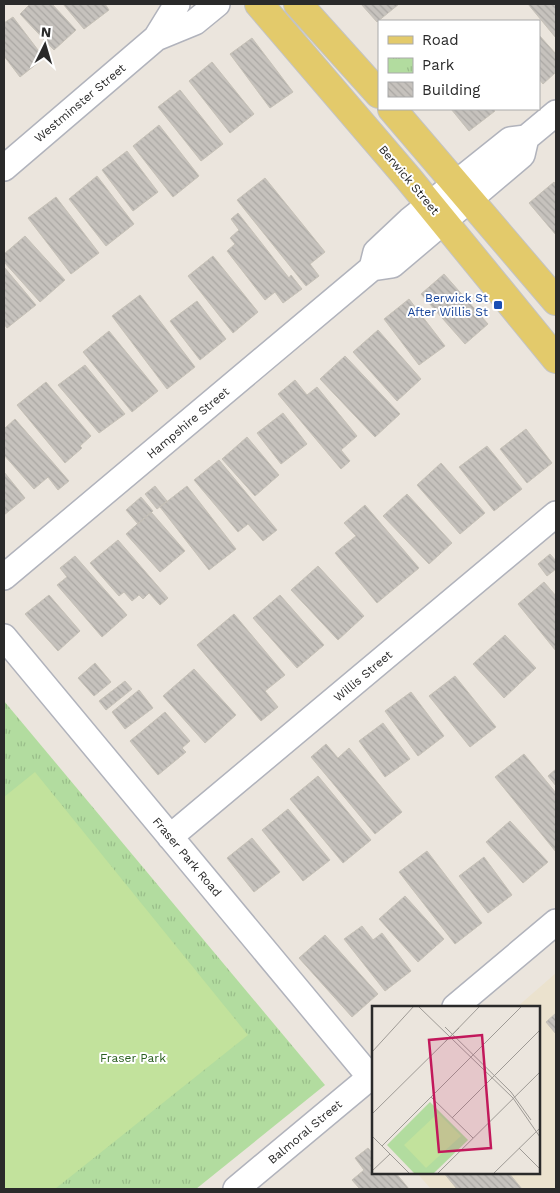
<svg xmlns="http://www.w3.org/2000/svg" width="560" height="1193" font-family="'Work Sans',sans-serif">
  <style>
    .education { fill: #ebe2ce }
    .park { fill: url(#park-tufts) }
    .pitch { fill: #c2e29c }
    .building { fill: url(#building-back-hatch); stroke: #c6c1b7 }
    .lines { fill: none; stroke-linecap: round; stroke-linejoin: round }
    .minor-casing { stroke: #b1b3bc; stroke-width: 28 }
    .major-casing { stroke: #c3c3c3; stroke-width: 30 }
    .minor { stroke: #fff; stroke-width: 25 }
    .major { stroke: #e3ca6b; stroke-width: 28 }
    .transit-dot { fill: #1a4fb4; stroke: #fff; stroke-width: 2 }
    .labels { text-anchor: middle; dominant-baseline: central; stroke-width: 4; stroke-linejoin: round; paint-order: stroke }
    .street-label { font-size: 12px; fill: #2a2a2a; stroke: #fff }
    .transit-label { font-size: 12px; fill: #164399; stroke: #fff; text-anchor: end }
    .park-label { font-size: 12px; fill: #2c6021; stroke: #fff }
    .inset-road { fill: none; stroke: #9e9a95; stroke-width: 1 }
    .view { fill: #c2185b; fill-opacity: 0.15; stroke: #c2185b; stroke-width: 2.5 }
    .inset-edge { fill: none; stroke: #2a2a2a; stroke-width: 2.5 }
  </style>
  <defs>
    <pattern id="park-tufts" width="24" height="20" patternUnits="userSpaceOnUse" patternTransform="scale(1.25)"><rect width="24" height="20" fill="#b2dc9f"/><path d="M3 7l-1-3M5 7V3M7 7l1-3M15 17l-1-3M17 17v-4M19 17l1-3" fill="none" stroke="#99bd89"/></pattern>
    <pattern id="building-back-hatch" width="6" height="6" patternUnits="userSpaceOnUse" patternTransform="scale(1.25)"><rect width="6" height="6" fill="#c6c2bd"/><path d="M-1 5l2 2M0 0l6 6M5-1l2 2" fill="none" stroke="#aaa7a3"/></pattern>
  </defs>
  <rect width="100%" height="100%" fill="#ebe5dd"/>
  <!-- education -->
  <path class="education" d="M556 973V1189H431L416 1172H539V1007H517Z"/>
  <!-- park -->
  <path class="park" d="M4 701 325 1085 196 1189H4Z"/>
  <!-- pitch -->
  <path class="pitch" d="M35 772 248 1035 55 1189H4V797Z"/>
  <!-- building -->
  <path class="building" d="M30 4H52L76 30 54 50 20 14Z
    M63 4H105L109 10 84 29Z
    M361 4H399L377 22Z
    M528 4H556V38Z
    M13 17 44 58 20 77 4 56V23Z
    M539 35 556 54V72L543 84 539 79Z
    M252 38 293 92 270 108 230 54Z
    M212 62 254 114 230 133 189 81Z
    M180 90 223 144 201 161 158 107Z
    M451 109H493L495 111 469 131Z
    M159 125 199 176 173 197 133 146Z
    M127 151 158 192 133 211 102 170Z
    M97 176 134 224 106 246 69 199Z
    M265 178 325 252 310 264 319 276 306 286 237 200Z
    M554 182 556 186V235L529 203Z
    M56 197 99 253 71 274 28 218Z
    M238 213 289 278 291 275 302 289 283 303 275 292 265 300 227 251 235 244 230 238 239 230 231 219Z
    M25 236 65 280 40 302 4 262V254Z
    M213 256 258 312 233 333 188 276Z
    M4 267 36 305 7 328 4 324Z
    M444 274 488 324 465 344 421 294Z
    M140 295 195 367 167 389 112 316Z
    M409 299 445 346 419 365 384 319Z
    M197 301 226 339 200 360 170 321Z
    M378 330 421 379 397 401 353 352Z
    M109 331 158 391 132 412 83 352Z
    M345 356 400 414 375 437 320 379Z
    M85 365 125 414 99 433 58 385Z
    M295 380 307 395 317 387 357 436 341 450 350 461 341 469 278 394Z
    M46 382 91 436 80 446 82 448 65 463 17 405Z
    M283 413 307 444 281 464 257 433Z
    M15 419 69 481 58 490 48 477 34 489 4 455V429Z
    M526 429 552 463 527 483 500 449Z
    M247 437 279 475 255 496 222 459Z
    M487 446 522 489 494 511 459 467Z
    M219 460 277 530 263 541 248 524 238 532 194 480Z
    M441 463 485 513 460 534 417 485Z
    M4 472 25 498 4 515Z
    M155 486 167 501 157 509 145 494Z
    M187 486 236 549 209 570 160 507Z
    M407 494 452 543 429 564 383 516Z
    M141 497 153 511 138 524 126 510Z
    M365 505 419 568 377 603 335 553 356 536 344 523Z
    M151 512 185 551 160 572 126 534Z
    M118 540 168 598 160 605 149 593 143 599 139 595 132 601 124 592 119 596 90 563Z
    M550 554 556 561V569L547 576 538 564Z
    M75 556 127 615 102 637 57 585 67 577 60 568Z
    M318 566 364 616 338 640 291 590Z
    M544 582 556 596V651L518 604Z
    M49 595 80 631 58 651 25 614Z
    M280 595 324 645 297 668 253 618Z
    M234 614 285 675 265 691 278 707 261 721 197 645Z
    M505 635 536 668 504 698 473 664Z
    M95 663 111 682 94 696 78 678Z
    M194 669 236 715 205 743 163 696Z
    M455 676 496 727 470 747 429 696Z
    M125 681 132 689 106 710 99 701Z
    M139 690 153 708 125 729 112 712Z
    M411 692 444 736 418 756 385 711Z
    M165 712 190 741 182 748 186 752 158 775 130 741Z
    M383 723 410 759 385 777 359 741Z
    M326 744 338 758 349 748 402 812 375 834 311 757Z
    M524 754 556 793V852L495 777Z
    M556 769V786L548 776Z
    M318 776 371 840 343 863 290 799Z
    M288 809 330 860 303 881 262 830Z
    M510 821 548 862 523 883 486 842Z
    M252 838 280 872 254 892 227 858Z
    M427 851 482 923 455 944 399 872Z
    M484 857 512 895 488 913 459 876Z
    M405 896 444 939 418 962 379 919Z
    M362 926 373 940 382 933 411 971 385 991 344 939Z
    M325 935 378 994 352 1017 299 958Z
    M556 1013V1034L546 1022Z
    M368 1148 374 1155V1172H395L409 1189H360L352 1180 364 1170 355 1158Z
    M443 1172H508L522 1189H457Z"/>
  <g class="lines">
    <!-- minor casing -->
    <g class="minor-casing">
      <path id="minor" d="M156 38 195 22 217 4
        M4 168 156 38 177 4
        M372 268 376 252 410 220 510 140 526 138 556 113
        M4 577 372 268 392 265 522 155 526 138
        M4 637 370 1077
        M170 837 556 514
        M455 1007 556 922
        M236 1189 374 1074"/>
    </g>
    <!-- major casing -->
    <g class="major-casing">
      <path id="major" d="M259 4 408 178 556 359
        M298 4 379 94
        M392 109 556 301"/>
    </g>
    <!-- minor -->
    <use href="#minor" class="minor"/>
    <!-- major -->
    <use href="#major" class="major"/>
  </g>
  <!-- markers -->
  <rect class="transit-dot" x="493" y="300" width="10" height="10" rx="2.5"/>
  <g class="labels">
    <!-- street labels -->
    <g class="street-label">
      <text transform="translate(80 103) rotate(-40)">Westminster Street</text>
      <text transform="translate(409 180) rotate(50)">Berwick Street</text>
      <text transform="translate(188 423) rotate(-40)">Hampshire Street</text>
      <text transform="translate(363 676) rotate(-40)">Willis Street</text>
      <text transform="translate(187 857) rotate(50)">Fraser Park Road</text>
      <text transform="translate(305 1132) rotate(-40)">Balmoral Street</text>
    </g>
    <!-- transit labels -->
    <g class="transit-label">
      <text x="488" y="298">Berwick St<tspan x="488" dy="14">After Willis St</tspan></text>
    </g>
    <!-- park labels -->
    <g class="park-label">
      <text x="133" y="1058">Fraser Park</text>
    </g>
  </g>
  <!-- overview -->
  <g transform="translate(372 1006)">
    <rect width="168" height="168" fill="#ebe5dd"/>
    <path d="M58 96 96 134 62 167H42L15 139Z" fill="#b2dc9f"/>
    <path d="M66 107 89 130 54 162 32 139Z" fill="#c2e29c"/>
    <path class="inset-road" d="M46 0 141 92 168 131M73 21 139 86 159 114M73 36 108 0M0 46 42 0M94 56 150 0M59 91 101 132M0 108 87 22M80 112 168 24M0 130 37 167M10 140 107 43M147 142 168 163M0 165 18 148M66 167 168 66M122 167 168 122"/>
    <path class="view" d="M110 29 119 142 67 146 57 34Z"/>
    <rect width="168" height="168" class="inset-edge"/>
  </g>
  <!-- border -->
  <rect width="560" height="1193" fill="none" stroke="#2a2a2a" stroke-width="10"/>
  <!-- legend -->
  <rect x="378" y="20" width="162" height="90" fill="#ffffff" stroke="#aaaaaa"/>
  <rect x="388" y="36" width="25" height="8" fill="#e3ca6b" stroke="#aaaaaa"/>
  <text x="422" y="45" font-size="15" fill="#2a2a2a">Road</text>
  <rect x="388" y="58" width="25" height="15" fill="url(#park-tufts)" stroke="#aaaaaa"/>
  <text x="422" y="70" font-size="15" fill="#2a2a2a">Park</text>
  <rect x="388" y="82" width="25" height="15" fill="url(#building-back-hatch)" stroke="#aaaaaa"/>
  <text x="422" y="95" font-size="15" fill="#2a2a2a">Building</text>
  <!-- north arrow -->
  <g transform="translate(45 45) rotate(5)" stroke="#ffffff" stroke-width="4" paint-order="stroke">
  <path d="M0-4L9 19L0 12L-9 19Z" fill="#2a2a2a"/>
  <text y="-8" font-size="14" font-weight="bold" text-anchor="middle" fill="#2a2a2a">N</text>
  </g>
</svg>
